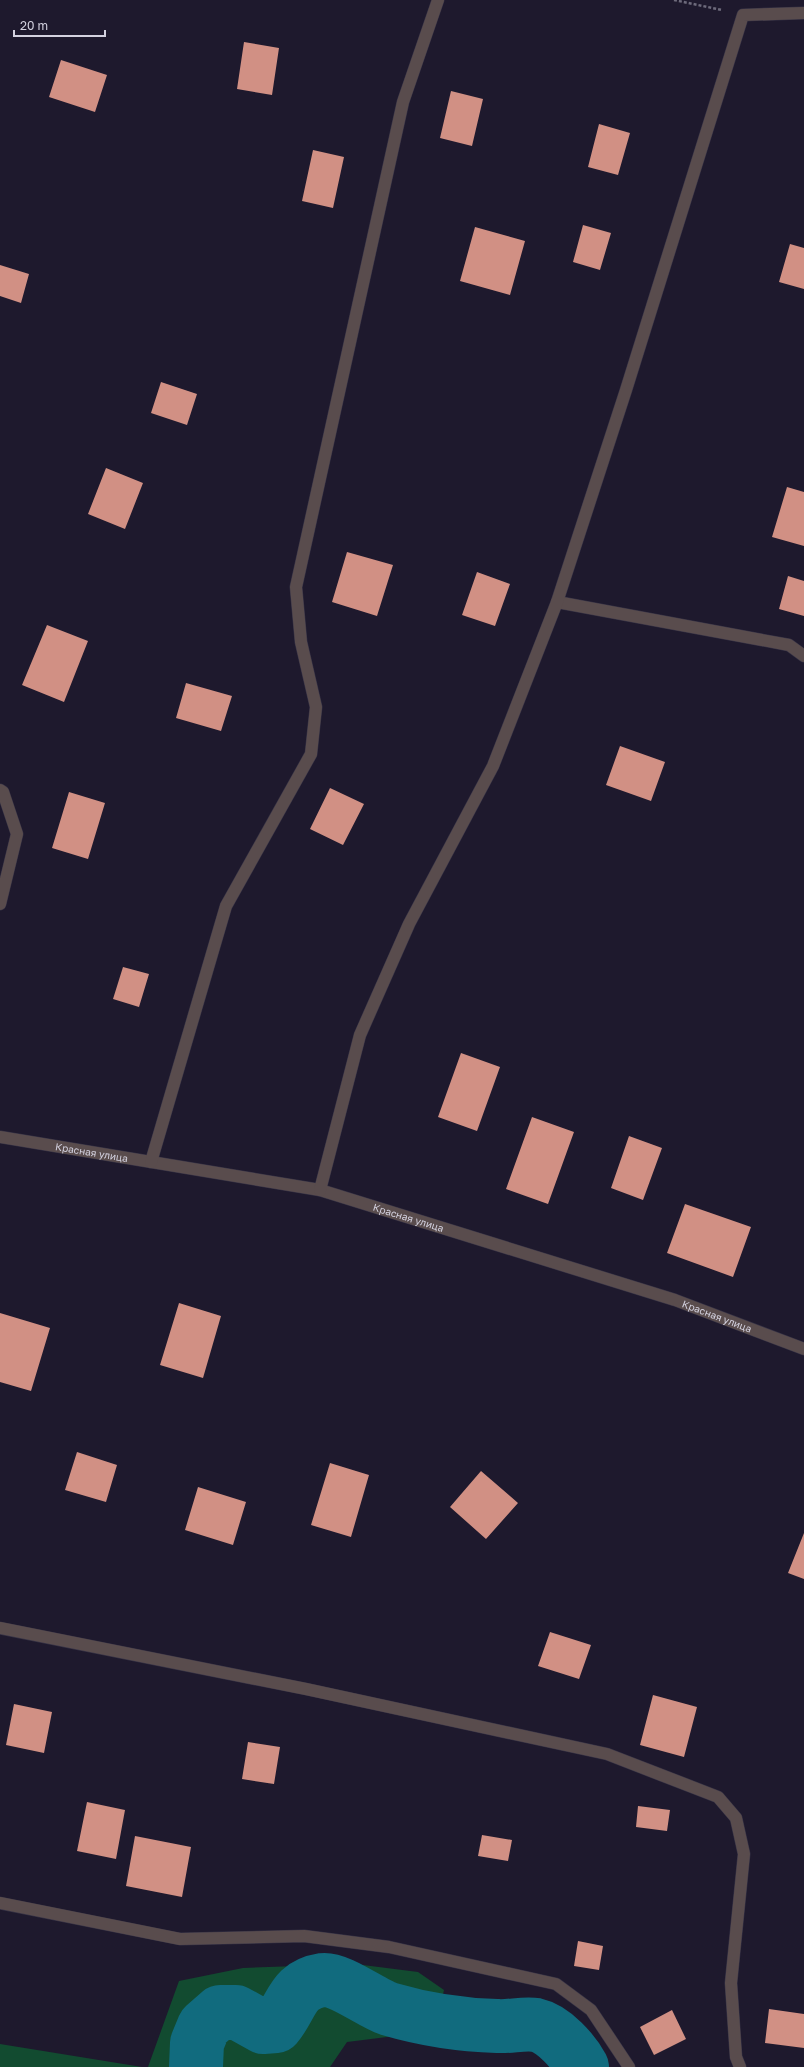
<svg xmlns="http://www.w3.org/2000/svg" width="804" height="2067" font-family="'Golos Text',sans-serif">
  <style>
    .green { fill: #124b30 }
    .lines { fill: none; stroke-linecap: round; stroke-linejoin: round }
    .river { stroke: #116b7e; stroke-width: 54 }
    .building { fill: #d19084 }
    .minor-casing { stroke: #373346; stroke-width: 13 }
    .path { stroke: #6d6a7b; stroke-width: 2.5; stroke-dasharray: 3 2; stroke-linecap: butt }
    .minor { stroke: #594c4d; stroke-width: 12 }
    .labels { text-anchor: middle; dominant-baseline: central; stroke-width: 4; stroke-linejoin: round; paint-order: stroke }
    .street-label { font-size: 10px; fill: #d4d2e0; stroke: #1e192d }
  </style>
  <rect width="100%" height="100%" fill="#1e192d"/>
  <!-- green -->
  <path class="green" d="M355 1964 418 1972 444 1990 437 2020 411 2034 347 2042 330 2067H148L179 1981 243 1968Z
    M0 2044 142 2067H0Z"/>
  <g class="lines">
    <!-- river -->
    <path class="river" d="M196 2067 197 2043 204 2026 220 2012H236L263 2027 276 2026C293 2006 291 1985 323 1980 339 1978 373 2004 389 2009 423 2019 461 2025 497 2026 509 2027 524 2023 536 2025 554 2029 574 2052 582 2067"/>
  </g>
  <!-- building -->
  <path class="building" d="M244 42 279 48 272 95 237 89Z
    M61 60 107 75 95 112 49 97Z
    M451 91 483 99 472 146 440 138Z
    M599 124 630 133 618 175 588 167Z
    M313 150 344 157 333 208 302 201Z
    M583 225 611 233 600 270 573 262Z
    M475 227 525 241 510 295 460 281Z
    M790 244 804 248V289L779 282Z
    M0 265 29 274 21 303 0 296Z
    M161 382 197 394 187 425 151 413Z
    M106 468 143 483 125 529 88 514Z
    M787 487 804 492V546L772 537Z
    M347 552 393 565 377 616 332 602Z
    M477 572 510 584 495 626 462 615Z
    M788 576 804 581V616L779 609Z
    M47 625 88 641 64 702 22 685Z
    M186 683 232 696 221 731 176 718Z
    M620 746 665 762 651 801 606 785Z
    M330 788 364 804 343 845 310 829Z
    M69 792 105 803 88 859 52 848Z
    M123 967 149 974 139 1007 113 999Z
    M461 1053 500 1067 477 1131 438 1117Z
    M532 1117 574 1132 548 1204 506 1189Z
    M629 1136 662 1148 643 1200 611 1188Z
    M685 1204 751 1227 733 1277 667 1253Z
    M179 1303 221 1316 203 1378 160 1365Z
    M0 1313 50 1328 31 1391 0 1382Z
    M77 1452 117 1465 106 1502 65 1490Z
    M330 1463 369 1475 351 1537 311 1525Z
    M481 1471 518 1503 486 1539 450 1507Z
    M198 1487 246 1502 233 1545 185 1530Z
    M804 1533V1579L788 1573Z
    M550 1632 591 1645 579 1679 538 1666Z
    M653 1695 697 1707 684 1757 640 1745Z
    M14 1704 52 1712 44 1753 6 1745Z
    M248 1742 280 1747 274 1784 242 1779Z
    M87 1802 125 1810 116 1859 77 1851Z
    M638 1806 670 1810 667 1831 636 1827Z
    M482 1835 512 1840 508 1861 478 1856Z
    M135 1836 191 1847 182 1897 126 1886Z
    M578 1941 603 1946 599 1970 574 1966Z
    M769 2009 804 2014V2048L765 2043Z
    M672 2010 686 2039 654 2055 640 2027Z"/>
  <g class="lines">
    <!-- minor casing -->
    <g class="minor-casing">
      <g id="minor">
        <path d="M557 602 789 645 804 656"/>
        <path d="M0 790 3 792 17 834 0 904"/>
        <path id="s1" d="M0 1137 320 1190 675 1300 804 1349"/>
        <path d="M151 1162 226 906 311 754 316 707 301 642 296 587 403 102 438 0"/>
        <path d="M320 1190 360 1035 409 924 493 766 557 602 626 390 743 15 804 13"/>
        <path d="M0 1628 306 1689 607 1754 718 1797 736 1818 744 1854 731 1983 736 2057 740 2067"/>
        <path d="M0 1903 180 1939 304 1936 389 1947 556 1984 591 2010 629 2067"/>
      </g>
    </g>
    <!-- path -->
    <path class="path" d="M674 0 722 10"/>
    <!-- minor -->
    <use href="#minor" class="minor"/>
  </g>
  <g class="labels">
    <!-- street labels -->
    <g class="street-label">
      <text stroke="none"><textPath href="#s1" startOffset="93">Красная улица</textPath></text>
      <text stroke="none"><textPath href="#s1" startOffset="417">Красная улица</textPath></text>
      <text stroke="none"><textPath href="#s1" startOffset="741">Красная улица</textPath></text>
    </g>
  </g>
  <!-- scale -->
  <path d="M14 30v6h91v-6" fill="none" stroke="#d4d2e0" stroke-width="2"/>
  <text x="20" y="30" font-size="12" fill="#d4d2e0" stroke="#1e192d" stroke-width="3" paint-order="stroke">20 m</text>
</svg>
